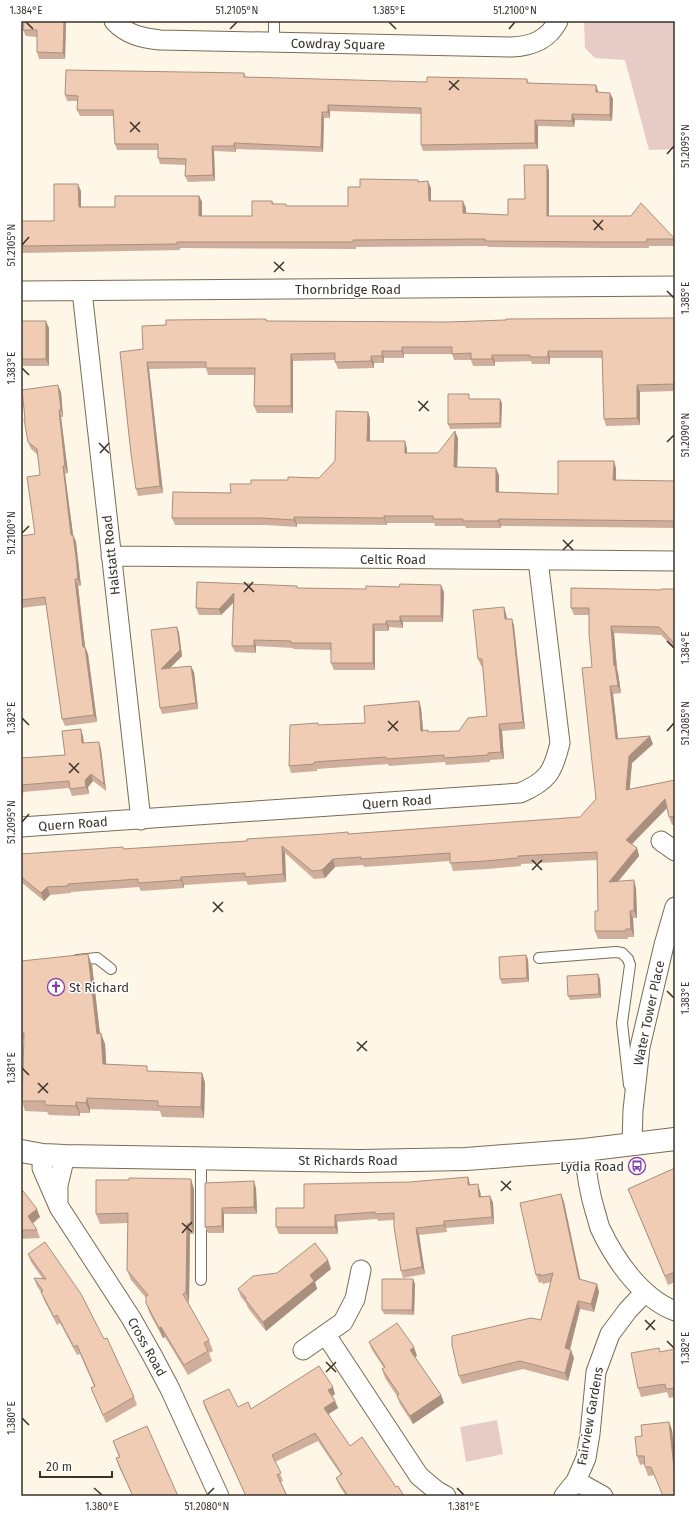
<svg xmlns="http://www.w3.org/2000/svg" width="696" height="1517" font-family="'Fira Sans',sans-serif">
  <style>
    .green { fill: #e7cbc6 }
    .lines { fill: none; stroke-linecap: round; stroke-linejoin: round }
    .service-casing { stroke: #786c55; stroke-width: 12 }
    .minor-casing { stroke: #786c55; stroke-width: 21 }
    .tertiary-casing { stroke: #786c55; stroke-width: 24 }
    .service { stroke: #fff; stroke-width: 10 }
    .minor { stroke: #fff; stroke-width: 19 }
    .tertiary { stroke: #fff; stroke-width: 22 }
    .wall { fill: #cfaf9b }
    .shaded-wall { fill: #a98f7e }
    .building { fill: #f1ccb4; stroke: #a98f7e }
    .ticks { fill: none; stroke: #393329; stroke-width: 1.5 }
    .labels { text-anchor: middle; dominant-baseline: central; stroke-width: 3; stroke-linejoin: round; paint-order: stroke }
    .street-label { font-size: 13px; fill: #393329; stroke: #fff }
    .poi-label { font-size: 13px; fill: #393329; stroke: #fff; text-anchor: start }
    .neatline { fill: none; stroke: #393329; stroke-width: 1.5 }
    .ticks-label { font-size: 10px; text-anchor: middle; fill: #393329 }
  </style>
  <rect width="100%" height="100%" fill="#fef6e6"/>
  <!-- green -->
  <path class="green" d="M584 21H675V149L649 150 625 60 595 58 585 48Z
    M497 1420 503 1454 466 1462 460 1427Z"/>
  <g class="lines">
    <!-- service casing -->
    <g class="service-casing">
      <path id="service" d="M274 43V21
        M539 958 616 952 622 953 628 959 630 965 622 1023 629 1085
        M77 960 97 958 111 969
        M201 1159V1280"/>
    </g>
    <!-- minor casing -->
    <g class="minor-casing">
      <path id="minor" d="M114 21C127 35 142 38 160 40L512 47C532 46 548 40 558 21
        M21 291 675 286
        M82 291 141 820
        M111 556 675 561
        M21 827 520 793C548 781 553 772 560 743L538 560
        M661 841 675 851
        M632 1145 633 1110 640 1047 664 945 675 907
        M584 1150C586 1171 589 1191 595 1211 597 1216 598 1223 600 1228 615 1260 641 1298 675 1311
        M43 1155 42 1168 59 1207 131 1318 152 1355 170 1389 219 1496
        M58 1203V1185L65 1156
        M326 1335 419 1476 437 1491 446 1496
        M303 1350 343 1322 355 1299 361 1270
        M576 1481 603 1496
        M564 1496 576 1481 586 1458 590 1434 596 1372 610 1334 628 1310 645 1292"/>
    </g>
    <!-- tertiary casing -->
    <g class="tertiary-casing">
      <path id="tertiary" d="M21 1151 43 1155 65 1156 361 1161 466 1159 584 1150 675 1139"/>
    </g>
    <!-- service -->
    <use href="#service" class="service"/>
    <!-- minor -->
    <use href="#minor" class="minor"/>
    <!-- tertiary -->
    <use href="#tertiary" class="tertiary"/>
  </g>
  <!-- wall -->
  <path class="wall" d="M66 21 65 59H39L37 52V37L26 36 23 30Z
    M244 73 246 77 427 82 527 79 529 83 598 91V92L610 93 613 99 612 121 575 120 574 127 538 126V149L423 151 421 145V114L330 111V118H324L323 152 236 149V152L214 151 215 181 188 182 185 176 186 165 160 164 158 158V150H117L115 144 113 116H80L77 110 78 101H67L65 95Z
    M547 165 549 171V216L675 239V246H649V248H605L488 247 487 246 356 247V249L180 248V250L21 253V221H54L81 191V207H115L199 196 202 202V216H252L272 201 274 204 286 206H348L360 187 418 180 419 182 431 188V201L466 208V213L508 215 525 199Z
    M675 318V391L640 392V425L606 426 604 419 602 358H550V364H532L531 361 495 362V366H473L471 360H454L452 354H404V358H384V363H374V368L338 369 335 362V360L293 361V413H257L254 406V375H208L206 368 149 369 163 493 138 496 136 489 143 349 166 325 266 319 267 321 448 322Z
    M21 321 49 328V366H21Z
    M61 392 63 417H61L68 473 65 474 73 535 76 542 81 586H78L85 647 88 654 97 722 65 726 62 719 46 605 21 608V536L35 534 40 475 38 455 31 449 28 442 25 419Z
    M502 403 501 428 450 429 448 424Z
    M368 412 370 419V441L407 448V453H438L458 438 457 467 499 475V492L558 494 616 468V480L675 481V528L501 526V528H466L465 526H435L434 523H387V525L297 524V527L265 525H175L172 518 251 484 319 478 335 461Z
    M298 588 444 592 443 622H403V628L389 627V631H375V670H334L331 663V650L293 649V648L256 646V653L235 652 232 646 233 603 221 615H199L196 608Z
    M675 589V649L661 635 614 633 617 669 618 673 621 693 613 694 618 739 653 744 632 763 629 789 675 780V824L672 825 669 817 667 808 632 844 637 848 639 856 618 881 636 888 637 918H633L634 937H628V939H598L595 931 598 911 597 860 521 864V866L488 869 453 871 450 861 364 867 363 865 335 867 325 878 314 879 285 853 286 882 248 885 246 881 184 885V888L141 891 139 887 71 892V893L50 895 44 901 21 882V854L124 849 348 834 580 817 596 799 592 667 589 615H574L571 608 661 590Z
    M504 607 506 614 507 619H512L514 626 525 729 502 731 504 759 490 760V762L446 765 445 762 389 766 388 764 317 769V771L291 773 289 766 319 725 365 723 419 701 421 708 423 731 428 730 429 732 459 731 487 716 483 666H481L478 659Z
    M177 627 179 633 182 656 170 668 194 672 198 709 162 714 160 708Z
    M83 736 84 743 101 749 106 791 93 781 88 787 89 794 72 796 69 788 23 792V797L21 798V758L65 755Z
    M528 959 529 982 502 984 500 979Z
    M21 961 92 965 100 1033 105 1044 106 1065 149 1072 202 1073 205 1083 204 1118 162 1117 160 1111 90 1109V1113H80V1116L49 1115 47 1112 25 1111 22 1101 24 1042 21 1035Z
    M600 979 601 998 570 1000 568 996Z
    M675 1168V1282L668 1285 628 1189Z
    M205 1183 256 1188 257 1214H224V1233H208L205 1227Z
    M470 1184 480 1191 481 1196H490L493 1203 494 1224 446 1228 447 1232 419 1235 425 1274 403 1278 401 1271 394 1220 378 1221 377 1219 337 1222 338 1234H279L276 1227 304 1208Z
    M194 1189V1234H190L189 1302 188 1303 209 1340 213 1351 209 1353 212 1361 188 1375 165 1337 163 1338 150 1314 146 1303V1298L131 1280 127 1270 128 1223 100 1224 96 1214Z
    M21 1191 40 1217 32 1223 37 1230 40 1238 21 1239Z
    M561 1194 564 1202 580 1280 597 1284 599 1292 594 1312 580 1309 570 1350 574 1358 568 1381 523 1369 462 1384 459 1376 541 1320 551 1282 543 1284 542 1282 539 1283 536 1275Z
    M28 1254 134 1397 137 1405 106 1423 91 1388 94 1386 80 1354 77 1355 60 1323 57 1325 44 1300 42 1294 37 1286 34 1278 43 1279 31 1262Z
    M331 1269 315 1282 317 1289 266 1331 248 1308 246 1303 241 1297 238 1289Z
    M413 1279 415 1284 414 1315 384 1314 382 1310Z
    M369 1342 417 1356 415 1357 441 1395 444 1403 413 1424 400 1404 397 1396 385 1378 382 1369 384 1368 372 1350Z
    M675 1349V1397L669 1398 667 1392 641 1397 638 1388 661 1352Z
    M335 1394 332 1396 335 1401 338 1408 328 1414 350 1446 396 1487 404 1496H346L339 1485 336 1478 341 1475 318 1441 275 1462 283 1481 281 1482 287 1496H246L205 1408 203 1401 251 1409Z
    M669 1422 672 1430 675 1459V1496L655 1475 648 1476 645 1467V1464L640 1465 637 1456 642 1436Z
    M113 1441 178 1496 132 1494 119 1467 116 1458 119 1457Z"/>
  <!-- shaded-wall -->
  <path class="shaded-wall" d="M64 21H66L65 59 63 53Z
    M596 85 598 91V98L596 92Z
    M610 93 613 99 612 121 610 115Z
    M328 105 330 111V118L328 112Z
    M322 112 324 118 323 152 321 147Z
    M572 114 575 120 574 127 572 121Z
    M535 120 538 126V149L535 143Z
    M234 143 236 149V152L234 146Z
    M212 146 214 151 215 181 213 175Z
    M547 165 549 171V223L547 216Z
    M428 181 431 188V208L429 201Z
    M78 184 81 191V214L79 207Z
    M199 196 202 202V222L199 216Z
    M463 201 466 208V220L463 213Z
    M46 321 49 328V366L46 359Z
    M402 347 404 354V358L402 351Z
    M382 351 384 358V363L382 356Z
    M548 351 550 358V364L548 357Z
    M291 354 293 361V413L291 406Z
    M492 355 495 362V366L492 359Z
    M371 356 374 363V368L371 361Z
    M147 362 149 369 163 493 160 486Z
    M58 385 61 392 63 417 61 410Z
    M637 385 640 392V425L637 418Z
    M500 399 502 403 501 428 500 423Z
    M59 410 61 417 68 473 65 466Z
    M368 412 370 419V448L367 441Z
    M455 431 458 438 457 474 454 467Z
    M405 441 407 448V460L405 453Z
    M614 461 616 468V487L613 480Z
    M63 466 65 474 74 542 71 535Z
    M496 468 499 475V499L496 492Z
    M384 516 387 523V525L384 518Z
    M294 517 297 524V527L294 520Z
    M499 519 501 526V528L498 521Z
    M73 535 76 542 81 586 78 579Z
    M75 579 78 586 86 655 83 647Z
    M441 585 444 592 443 622 441 616Z
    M234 593 236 600 221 615 219 609Z
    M504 607 506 614 508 626 505 619Z
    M400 616 403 622V628L400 621Z
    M512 619 514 626 525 729 523 722Z
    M386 621 389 627V631L386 624Z
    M373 624 375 631V670L373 663Z
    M611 626 614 633 617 669 618 673 621 693 618 686 614 666Z
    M177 627 179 633 182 656 163 675 161 669Z
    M254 640 256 646V653L254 646Z
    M85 647 88 654 97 722 94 715Z
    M191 666 194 672 198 709 196 703Z
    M610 686 613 694 619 747 616 739Z
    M419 701 421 708 424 738 421 731Z
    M499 724 502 731 504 759 501 752Z
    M81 729 83 736 84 750 82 743Z
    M650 736 653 744 632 763 629 798 626 790 629 756Z
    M99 742 101 749 106 791 104 784Z
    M91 774 93 781 88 787 89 794 86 787 85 780Z
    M21 786 23 792V797L21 792Z
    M665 799 668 807 629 847 626 840Z
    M282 846 285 853 286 882 283 874Z
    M637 848 639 856 612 889 609 882Z
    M333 859 335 867 325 878 322 870Z
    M181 877 184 885V888L181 880Z
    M634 880 636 888 637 918 634 911Z
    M47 887 50 895 44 901 41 893Z
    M630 911 633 918 634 937 631 929Z
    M88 954 92 965 101 1044 97 1034Z
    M526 955 528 959 529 982 527 978Z
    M598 974 600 979 601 998 599 994Z
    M101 1033 105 1044 107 1075 103 1064Z
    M202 1073 205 1083 204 1118 201 1107Z
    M87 1098 90 1109V1113L86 1103Z
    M76 1102 80 1113V1116L76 1106Z
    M468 1177 470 1184 471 1192 468 1185Z
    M191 1179 194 1189V1234L191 1224Z
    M254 1181 256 1188 257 1214 254 1207Z
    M478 1184 480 1191 482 1204 479 1197Z
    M561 1194 564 1202 582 1287 579 1279Z
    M490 1196 493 1203 494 1224 492 1217Z
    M222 1208 224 1214V1233L222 1226Z
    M37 1209 40 1217 31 1225 28 1216Z
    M335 1215 337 1222 338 1234 335 1227Z
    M444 1221 446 1228 447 1232 444 1225Z
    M187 1224 190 1234 189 1302 186 1292Z
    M416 1228 419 1235 425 1274 422 1267Z
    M328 1260 331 1269 315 1282 317 1289 266 1331 263 1322 310 1275Z
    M413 1279 415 1284 414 1315 412 1310Z
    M597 1284 599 1292 594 1312 591 1304Z
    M578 1301 580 1309 568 1356 565 1348Z
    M161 1327 165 1337 163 1338 159 1328Z
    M414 1347 417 1356 413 1358 410 1350Z
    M571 1350 574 1358 568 1381 565 1373Z
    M333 1387 335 1394 331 1397 328 1390Z
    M441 1395 444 1403 413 1424 410 1416Z
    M335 1401 338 1408 327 1415 324 1408Z
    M669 1422 672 1430 675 1459V1478Z"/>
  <!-- building -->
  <path class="building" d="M24 21H64L63 53 37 52V30H23Z
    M66 70 244 73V77L427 82V77L527 79V83L596 85V92L610 93V115L572 114V121L535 120V143L421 145V108L328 105V112H322L321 147 234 143V146H212L213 175 185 176 186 159 158 158V144H115L113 110H77L78 96 65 95Z
    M524 165H547V216H631L641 203 675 239H647V242H602L485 241V239L353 240V242H177V244L21 246V221H54V184H78L79 207H115V196H199V216H252V201H272V204H286V206H348V187H360V179L418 180V182L428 181 429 201H463V213L508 215V199H525Z
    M675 318V384L637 385V418L604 419 602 351H548V357H530V355H492V359H471V353L452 354V347H402V351H382V356H371V361L335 362V353L291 354V406H254L255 368H206V362H147L160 486 136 489 131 454 120 352 143 349 142 326 166 325V320L266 319V321L448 322 506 320V319Z
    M21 321H46V359H21Z
    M58 385 61 410H59L65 466H63L71 535H73L76 557 78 579H75L83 647H85L94 715 62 719 45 597 21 600V536L35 534 27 477 40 475 37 449 28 442 24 419H25L22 390Z
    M448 394H469V399H500V423L448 424Z
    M336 411 368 412 367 441H405V453H438L455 431 454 467 496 468V492L558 494V461H614L613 480 675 481V521L499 519 498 521H463V519H433V516H384V518L294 517V520L262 518H172L173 492 231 493 230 484H251V480H288V477L319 478 335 461Z
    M197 582 297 586V588L366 589V586L399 587 400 584 441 585V616H400V621H386V624H373V663H331V643H291V641L254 640V646H232L234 593 219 609 196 608Z
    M571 588 661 590V589H675V641L674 643 659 627 611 626 614 666 615 665 618 686H610L616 739 650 736 629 756 626 790 675 780V816L669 817 665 799 626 840 637 848 609 882 634 880V911H630L631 929H626V931H595V911H598L597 852 518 856V858L485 861 450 863V853L361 859V857L333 859 322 870 312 871 282 846 283 874 245 877V873L181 877V880L138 883V879L68 884V886L47 887 41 893 21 877V854L123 847V849L247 841V839L325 834 348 832V834L580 817 596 799 582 668 592 667 589 633V608H571Z
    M504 607 505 619H512L523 722 499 724 501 752 488 753V755L444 758V755L386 759V757L314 762V764L289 766 290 725 318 723V725L365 723 364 706 419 701 421 731 428 730V732L459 731 468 718 487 716 482 659H478L473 610Z
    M177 627 180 650 161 669 191 666 196 703 160 708 151 630Z
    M81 729 82 743 99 742 104 784 91 774 85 780 86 787 70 789 69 781 21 785V758L65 755 62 731Z
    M88 954 97 1034 101 1033 103 1064 147 1066V1071L202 1073 201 1107 158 1106V1101L87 1098 86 1103 76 1102V1106L45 1105V1101H22L24 1033 21 1034V961Z
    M526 955 527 978 500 979 499 957Z
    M598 974 599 994 568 996 567 976Z
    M675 1168V1272L665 1276 628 1189Z
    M468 1177V1185L478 1184 479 1197 490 1196 492 1217 444 1221V1225L416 1228 422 1267 401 1271 394 1227V1213L375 1214V1212L335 1215V1227H276V1208H304V1184L410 1182Z
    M129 1178 191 1179V1224H187L186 1292 183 1294 209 1340 204 1343 208 1351 184 1365 161 1327 159 1328 146 1303V1296L148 1295 127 1270 128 1213 96 1214V1180H129Z
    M254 1181V1207L222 1208V1226L205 1227V1183Z
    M21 1191H23L37 1209 28 1216 37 1230H21Z
    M561 1194 579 1279 597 1284 591 1304 578 1301 565 1348 571 1350 565 1373 520 1361 459 1376 452 1345V1336L531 1318 541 1320 553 1273 540 1276V1274L536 1275 520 1203Z
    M45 1242 81 1294 104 1339 107 1338 134 1397 103 1415 91 1388 95 1386 77 1345 74 1347 57 1315 54 1317 41 1292 43 1291 34 1278 46 1279 28 1254Z
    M315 1243 328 1260 310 1275 314 1281 263 1322 245 1299 246 1298 238 1289 253 1276 277 1273Z
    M382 1279H413L412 1310H382Z
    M397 1323 414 1347 410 1350 441 1395 410 1416 397 1396 399 1394 382 1369 385 1367 369 1342Z
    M659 1348 660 1352 675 1349V1388L666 1389 665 1384 638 1388 631 1353Z
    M319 1366 333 1387 328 1390 335 1401 324 1408 350 1446 362 1437 396 1487 398 1486 404 1496H348L336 1478 342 1474 315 1433 272 1455 281 1473 277 1475 287 1496H246L203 1401 229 1389 238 1407 248 1402 251 1409Z
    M669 1422 675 1477V1496H663L651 1467H645L644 1456H637L635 1437 642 1436 641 1425Z
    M147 1426 178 1496H127L132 1494 116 1458 120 1457 113 1441Z"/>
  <!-- ticks -->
  <path class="ticks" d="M26 22 33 29M389 22 396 29M230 29 237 22M509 29 515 22M449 81 459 90M449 90 459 80M130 122 140 132M130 132 140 122M667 154 674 146M593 220 603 230M594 230 603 220M22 245 29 237M274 262 284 271M274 272 284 262M667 291 674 298M22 368 29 375M418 401 429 411M419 411 428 401M667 442 674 435M99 443 109 453M100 453 109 443M22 533 29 526M563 540 573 550M563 550 573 540M244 582 254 592M244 592 253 582M667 641 674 648M22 718 29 725M388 721 398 731M388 731 398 721M667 731 674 723M69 763 79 773M69 773 79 763M22 822 29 814M532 860 542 870M532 870 542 860M213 902 223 912M213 912 223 902M667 991 674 998M357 1042 367 1051M357 1051 367 1041M22 1068 29 1075M38 1083 48 1093M38 1093 48 1083M501 1181 511 1190M501 1191 511 1181M182 1223 192 1232M182 1233 192 1222M645 1320 655 1330M646 1330 655 1320M667 1341 674 1348M326 1362 336 1372M326 1372 336 1362M22 1418 29 1425M94 1488 102 1495M457 1488 464 1495M207 1495 214 1488"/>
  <!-- icons -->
  <defs>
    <g id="church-ring" transform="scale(0.9)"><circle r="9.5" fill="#fff" stroke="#863daf" stroke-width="1.5"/><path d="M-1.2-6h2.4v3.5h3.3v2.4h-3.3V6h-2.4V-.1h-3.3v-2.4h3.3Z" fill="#863daf"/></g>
    <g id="bus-ring" transform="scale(0.9)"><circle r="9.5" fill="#fff" stroke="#863daf" stroke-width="1.5"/><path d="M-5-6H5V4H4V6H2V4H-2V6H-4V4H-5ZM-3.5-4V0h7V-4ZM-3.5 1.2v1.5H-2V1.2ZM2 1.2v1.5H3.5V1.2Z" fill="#863daf"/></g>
  </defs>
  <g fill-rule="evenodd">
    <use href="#church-ring" x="56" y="987"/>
    <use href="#bus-ring" x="637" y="1166"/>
  </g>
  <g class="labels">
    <!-- street labels -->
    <g class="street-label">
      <text transform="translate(338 44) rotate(1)">Cowdray Square</text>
      <text x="348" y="289">Thornbridge Road</text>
      <text transform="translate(111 555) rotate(-96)">Halstatt Road</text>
      <text x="393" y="559">Celtic Road</text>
      <text transform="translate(397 802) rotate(-4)">Quern Road</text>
      <text transform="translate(73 824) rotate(-4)">Quern Road</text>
      <text transform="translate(649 1013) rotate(-78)">Water Tower Place</text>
      <text x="348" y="1160">St Richards Road</text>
      <text transform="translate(147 1347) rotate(61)">Cross Road</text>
      <text transform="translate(590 1416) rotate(-80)">Fairview Gardens</text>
    </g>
    <!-- poi labels -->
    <g class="poi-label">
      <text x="69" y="987">St Richard</text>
      <text x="624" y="1166" text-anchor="end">Lydia Road</text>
    </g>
  </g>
  <!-- border -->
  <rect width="696" height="1517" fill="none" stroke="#ffffff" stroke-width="44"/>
  <!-- scale -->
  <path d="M40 1471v6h72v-6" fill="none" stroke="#393329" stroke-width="2"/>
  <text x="46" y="1471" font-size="12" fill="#393329" stroke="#ffffff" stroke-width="3" paint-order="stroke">20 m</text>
  <rect x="22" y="22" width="652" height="1473" class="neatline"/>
  <g class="ticks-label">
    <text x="26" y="14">1.384°E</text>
    <text x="237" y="14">51.2105°N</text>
    <text x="389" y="14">1.385°E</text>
    <text x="515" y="14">51.2100°N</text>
    <text transform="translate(685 146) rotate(-90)" y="4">51.2095°N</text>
    <text transform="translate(11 245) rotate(-90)" y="4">51.2105°N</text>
    <text transform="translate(685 298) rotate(-90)" y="4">1.385°E</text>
    <text transform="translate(11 368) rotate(-90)" y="4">1.383°E</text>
    <text transform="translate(685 435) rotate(-90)" y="4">51.2090°N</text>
    <text transform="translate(11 533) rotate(-90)" y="4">51.2100°N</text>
    <text transform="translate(685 648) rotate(-90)" y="4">1.384°E</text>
    <text transform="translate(11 718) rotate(-90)" y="4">1.382°E</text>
    <text transform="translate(685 723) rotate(-90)" y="4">51.2085°N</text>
    <text transform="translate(11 822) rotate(-90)" y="4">51.2095°N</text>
    <text transform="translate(685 998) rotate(-90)" y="4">1.383°E</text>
    <text transform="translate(11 1068) rotate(-90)" y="4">1.381°E</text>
    <text transform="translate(685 1348) rotate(-90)" y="4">1.382°E</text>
    <text transform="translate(11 1418) rotate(-90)" y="4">1.380°E</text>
    <text x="102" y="1510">1.380°E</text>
    <text x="207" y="1510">51.2080°N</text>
    <text x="464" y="1510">1.381°E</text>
  </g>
</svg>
